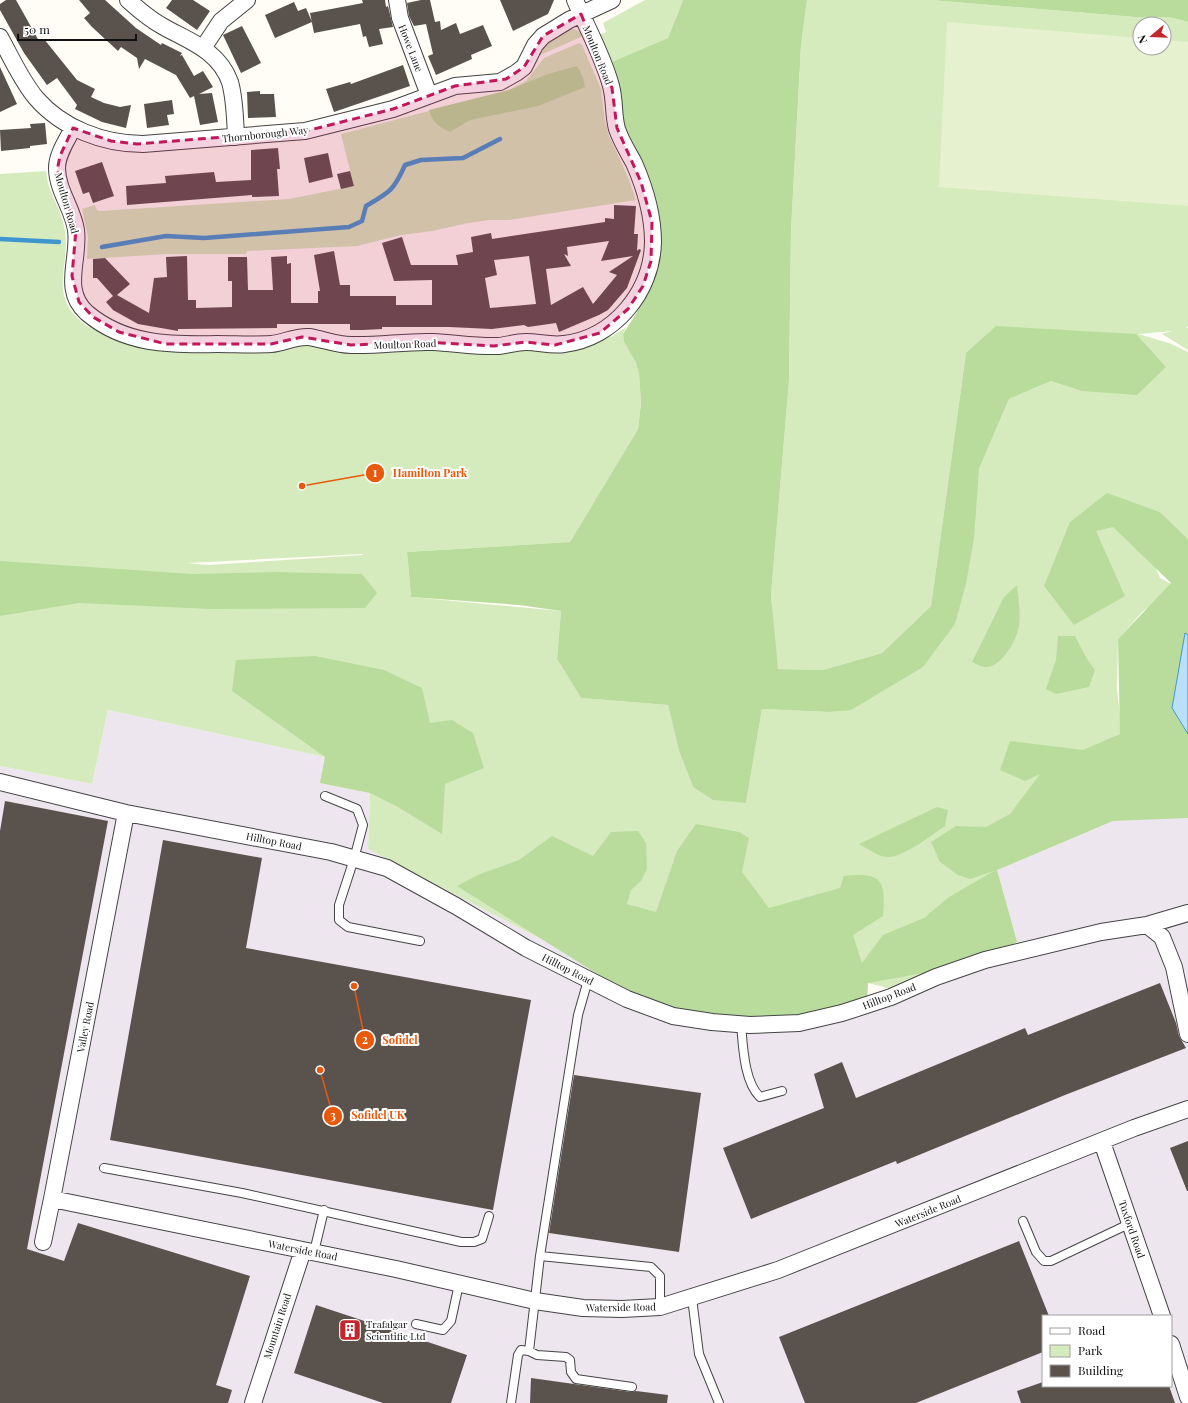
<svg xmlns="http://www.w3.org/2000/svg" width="1188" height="1403" font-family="'Playfair Display',serif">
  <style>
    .industrial { fill: #eee6ef; fill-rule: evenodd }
    .green { fill: #d5ebbd; fill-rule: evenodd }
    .forest { fill: #b9dc9c }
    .pitch { fill: #e6f2cf }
    .water { fill: #b9e0f7; stroke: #3f96cf }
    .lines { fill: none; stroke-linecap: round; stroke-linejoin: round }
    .stream { stroke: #3f96cf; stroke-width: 4.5 }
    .building { fill: #5a524d; fill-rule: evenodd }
    .lane-casing { stroke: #444; stroke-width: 10 }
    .street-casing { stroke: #444; stroke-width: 18 }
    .lane { stroke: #fff; stroke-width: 8 }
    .street { stroke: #fff; stroke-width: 16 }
    .marked { fill: #c2185b; fill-opacity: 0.2; stroke: #c2185b; stroke-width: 3; stroke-dasharray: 8 5; stroke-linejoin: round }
    .labels { text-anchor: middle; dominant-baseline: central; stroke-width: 4; stroke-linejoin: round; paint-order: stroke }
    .street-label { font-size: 10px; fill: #111; stroke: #fff }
    .poi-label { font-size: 10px; fill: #111; stroke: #fff; text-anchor: start }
    .leader { fill: none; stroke: #e8590c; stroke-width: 1.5 }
    .callout-dot { fill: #e8590c; stroke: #fff; stroke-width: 1.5 }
    .mark-label { font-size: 12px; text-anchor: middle; font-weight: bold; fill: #fff }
    .callout-label { font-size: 11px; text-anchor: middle; font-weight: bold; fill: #e8590c; stroke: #fff; stroke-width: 4; stroke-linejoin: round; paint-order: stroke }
  </style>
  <rect width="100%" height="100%" fill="#fffdf5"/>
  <!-- industrial -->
  <path class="industrial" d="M108 710 325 757 320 783 370 793 368 849 587 963 854 1009 1017 943 997 870 1113 821 1188 817V1403H0V766L92 784ZM1043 1316H1171V1386H1043Z"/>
  <!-- green -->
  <path class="green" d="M645 0H683L668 38 609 63 597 36 606 32 603 23Z
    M807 0H931L1135 17H1169L1188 22V326L1186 328H1188V350L1162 334 1173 331 1138 334 1169 343 1188 352V539L1160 512 1119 498 1141 531 1160 578 1175 586 1142 612 1118 639 1117 689 1123 742 1087 832 997 870 1017 942 903 992 868 983 587 963 368 849 370 793 320 783 325 757 108 710 92 784 0 766V174L46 171C47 191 60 206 64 226 73 266 43 297 90 328L92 325 104 332 304 343 332 350 609 334 611 337 626 327 623 334 624 342 636 363 639 374 641 403 638 429 570 542 407 552 411 597 561 611 557 659 581 698 668 705 679 751 693 787 746 803 762 709 829 712 923 667 979 469 1009 399 1051 381 1076 389 966 353 931 606 882 653 823 670 777 669 771 594 789 381 791 230 801 45ZM1140 24H1164V48H1140ZM363 555 208 565 187 563 363 554Z
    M570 28 579 31 583 36 538 56 547 42Z
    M579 43 582 45 601 89 605 122 609 136 627 175 636 200 509 220H489L468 223 432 231 401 235 357 246 247 251 246 254H167L87 259 88 237 82 209 95 205 97 210 101 211 289 199 354 186 341 134 509 90 526 81 544 58Z"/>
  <!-- forest -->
  <path class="forest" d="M683 0H807L801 45 791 230 789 381 771 595 778 669 823 670 882 653 931 606 966 353 996 326 1136 334 1166 367 1137 395 1082 391 1051 381 1009 399 979 469 974 538 966 584 955 624 923 667 851 710 829 712 762 709 746 803 713 800 693 787 679 751 668 705 581 698 557 659 561 611 519 605 411 597 407 552 570 542 638 429 641 403 639 374 636 363 624 342 623 334 641 306 650 287 660 257V230L657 204 626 133 609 63 668 38Z
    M931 0H1188V22L1169 17H1135Z
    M577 66 582 75 585 87 538 106 470 120 450 132C439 127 432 122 429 110L509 90 548 74Z
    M1107 493 1160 512 1188 539V635L1185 634 1172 708 1188 734V818L1113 821 997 870 1017 942 973 964 868 983 867 1005 761 1024 650 1007 457 886 480 874 519 860 552 836 593 856 611 832 638 831 646 843 647 869 641 881 631 890 627 904 656 912 677 851 696 824 739 832 749 838 742 872 769 908 840 888 844 876C882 872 886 880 883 916L853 935 862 963 883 935 924 918 949 897 994 871 970 879 958 875 940 862 931 842 956 826 986 827 1010 814 1040 774 1025 781 1000 770 1010 741 1083 750 1120 734 1118 639 1171 583 1113 527 1096 531 1125 596 1074 625 1044 586 1070 522Z
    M0 561 193 574 274 572 362 574 377 593 365 608 211 609 79 603 0 616Z
    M1017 585C1018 598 1021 613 1019 626 1017 639 1002 667 986 667 981 667 977 664 972 662L1004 597Z
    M1058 636H1075L1087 659 1095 670 1089 687 1056 694 1046 689 1056 660Z
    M315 656 384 670 422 688 430 723 452 720 473 733 484 768 445 784 442 834 398 807 370 793 320 783 325 757 232 691 236 660Z
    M937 807 948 810 945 826C932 835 906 855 890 857 880 858 868 849 859 844Z"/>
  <!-- pitch -->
  <path class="pitch" d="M947 22 1140 38V48H1164V40L1188 42V206L939 187Z"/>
  <!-- water -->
  <path class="water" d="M1185 633 1188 635V734L1172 708Z"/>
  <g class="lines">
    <!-- stream -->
    <path class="stream" d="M0 239 59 242
      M102 247 166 236 204 238 349 227 362 221 366 206C390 192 394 190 405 165L421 160 463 158 500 139"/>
  </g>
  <!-- building -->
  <path class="building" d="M6 0H16L39 41 44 39 77 80 95 89 91 97 104 103 120 107 131 105 126 128 102 122 75 109 77 105 57 78 47 85 24 53 0 10V4Z
    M79 0H105L136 28 161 45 162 43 182 53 180 56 182 55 194 76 203 71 213 87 199 94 212 93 218 122 200 125 194 96 190 98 176 75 145 59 139 69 137 58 121 47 118 51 92 27 84 18 90 13Z
    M172 0H193L210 11 197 30 166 8Z
    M362 0H385L386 7 388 6 393 27 379 29 383 44 369 47 366 36 363 37 360 24 314 33 310 13 363 3Z
    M421 0H430L435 22 440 21 441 30 456 23 460 34 483 25 492 46 471 55 472 59 436 75 428 56 433 54 426 24 414 26 409 16 407 3Z
    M500 0H554L548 14 513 31Z
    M294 2 298 11 306 8 312 22 275 38 265 15Z
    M242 26 261 63 241 73 223 35Z
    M403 65 410 86 334 112 326 89 350 82 351 84Z
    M0 67 17 104 0 112Z
    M260 91V94H274L276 117 248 118 247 92Z
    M172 100 174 114 167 115 169 125 147 128 144 104Z
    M45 123 47 144 30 146V148L1 151 0 130 31 128 30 124Z
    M278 148 280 169H277L279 196 252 197V195L127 205 126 186 166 183 165 176 214 172 216 182 251 180V150Z
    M328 153 333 177 309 183 304 158Z
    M102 162 114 196 93 203 89 192 83 194 75 171Z
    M350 171 354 186 341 189 337 174Z
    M614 205 636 206 634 234H638L637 251 639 249 641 250 627 288 608 310 599 315 559 332 556 323 528 327 524 325 492 329 449 327H382V329L363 330H350V324H277V328L178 329V331L138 324 113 310 106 302 113 296 97 278H93V259L105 258 130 284 117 295 149 313 154 278 167 277 166 257 187 256 188 300H196V308L232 307V281H228V257H247L248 290H273L271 257 287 256V264L291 263V303H318V291H320L314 255 334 251 340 285H350V296H396V305H432V280L394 281 382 243 402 237 411 265H458L456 255 473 252 471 237 491 233 492 239 605 222V218L614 219ZM609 241 601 261 633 256 609 272 617 275 593 304 583 287 551 305 546 269 571 266 564 254 568 256 567 247ZM529 256 536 304 490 308 485 278 497 275 494 260Z
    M5 801 108 821 27 1249 64 1261 78 1223 250 1276 216 1385 232 1390 228 1403H0V831Z
    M163 840 262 858 246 948 531 1000 493 1210 110 1140Z
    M1160 983 1176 1023 1179 1036 1186 1048 1065 1095 897 1164 896 1161 751 1219 723 1148 824 1108 814 1074 842 1062 856 1098 1025 1028 1028 1035Z
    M574 1075 701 1093 679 1252 549 1233Z
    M1188 1141V1191H1187L1170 1148Z
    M1019 1241 1049 1316H1043V1352L916 1403H805L779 1337Z
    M316 1305 467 1355 451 1403H383L294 1373Z
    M531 1378 631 1392 636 1391 668 1395 667 1403H530Z
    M1043 1382V1386H1169L1175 1403H1021L1017 1391Z"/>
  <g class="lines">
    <!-- lane casing -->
    <g class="lane-casing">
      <path id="lane" d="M325 796 357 809 363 825 354 859 339 905V920L348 927 420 941
        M741 1024C743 1046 744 1082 760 1097L782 1091
        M104 1168 242 1193 461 1242H474L482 1239 489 1216
        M1023 1221 1036 1252 1044 1261H1051L1131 1223
        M314 1252 324 1210
        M540 1256 651 1267 660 1276V1307
        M692 1298 699 1354 719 1403
        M416 1324 443 1330 451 1321 459 1284
        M529 1351 540 1256 578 1015 588 980
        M511 1403 518 1355 521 1350 529 1351 537 1355 566 1357 570 1360 571 1372 576 1379 632 1387"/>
    </g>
    <!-- street casing -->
    <g class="street-casing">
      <path id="street" d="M128 0C139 10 151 20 164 27 191 42 219 51 230 82 235 100 235 119 236 137
        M397 0 400 18 429 95
        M0 37C11 57 21 80 36 98 62 128 103 144 143 144L305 131 393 109 455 86 500 82 516 73 524 67 535 45 543 36 569 20 612 0
        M203 48 221 21 247 0
        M73 128C67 140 57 154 57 168 57 190 73 209 76 230 80 259 61 290 87 313 125 345 170 345 217 344 235 344 253 345 271 344 284 343 295 336 309 337 323 339 336 345 351 345 379 346 406 341 433 342 455 343 477 347 499 346 508 345 516 342 526 342 539 342 551 346 564 344 614 338 652 292 653 242 653 215 645 188 634 163 628 152 621 141 617 129 613 115 615 100 611 86 603 56 587 28 575 0
        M0 782 126 813 331 852 387 868 456 906 526 948 627 999 673 1016 712 1022 750 1025 799 1023 842 1013 891 997 936 977 985 960 1101 932 1147 925 1188 913
        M1147 925 1162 937 1174 967 1188 1034
        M1102 1142 1162 1316
        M52 1199 396 1269 535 1301 583 1308 622 1309 660 1307 778 1270 1134 1128 1188 1109
        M43 1242 52 1199 126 813
        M1171 1344 1188 1397
        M253 1403 303 1250"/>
    </g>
    <!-- lane -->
    <use href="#lane" class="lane"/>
    <!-- street -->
    <use href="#street" class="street"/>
  </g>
  <!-- marked area -->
  <path class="marked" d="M581 14 612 88 617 128 641 182 652 222 651 261 643 286 628 309 600 333 555 345 525 342 494 346 424 342 351 345 302 337 271 344H166L119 332 93 317 79 302 72 276 76 229 57 171 60 156 73 128 111 141 137 144 310 130 393 109 455 86 506 79 524 67 543 36Z"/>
  <!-- icons -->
  <defs>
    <g id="building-square" transform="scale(1.15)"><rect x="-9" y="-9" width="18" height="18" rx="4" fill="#c4262e" stroke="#fff"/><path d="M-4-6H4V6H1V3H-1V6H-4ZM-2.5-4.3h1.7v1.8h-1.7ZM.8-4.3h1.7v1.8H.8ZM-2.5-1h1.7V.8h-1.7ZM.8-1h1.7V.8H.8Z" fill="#fff"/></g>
  </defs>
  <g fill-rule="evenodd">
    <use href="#building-square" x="350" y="1330"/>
  </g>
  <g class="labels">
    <!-- street labels -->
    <g class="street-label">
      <text transform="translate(411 48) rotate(69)">Howe Lane</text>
      <text transform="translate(598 55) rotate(68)">Moulton Road</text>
      <text transform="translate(265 134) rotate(-6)">Thornborough Way</text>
      <text transform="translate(67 203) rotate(74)">Moulton Road</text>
      <text transform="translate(405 344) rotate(-2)">Moulton Road</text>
      <text transform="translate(274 841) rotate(11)">Hilltop Road</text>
      <text transform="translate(568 969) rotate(27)">Hilltop Road</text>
      <text transform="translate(889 996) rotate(-21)">Hilltop Road</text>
      <text transform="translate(85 1027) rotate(-79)">Valley Road</text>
      <text transform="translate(928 1211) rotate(-22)">Waterside Road</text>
      <text transform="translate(1132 1229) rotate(71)">Tuxford Road</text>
      <text transform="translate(303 1250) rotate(11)">Waterside Road</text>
      <text transform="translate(621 1307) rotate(-1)">Waterside Road</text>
      <text transform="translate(277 1326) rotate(-72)">Mountain Road</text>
    </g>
    <!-- poi labels -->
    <g class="poi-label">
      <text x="366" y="1324">Trafalgar<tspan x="366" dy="12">Scientific Ltd</tspan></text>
    </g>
  </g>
  <!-- callouts -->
  <path class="leader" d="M302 486L375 473M354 986L365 1040M320 1070L333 1116"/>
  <g class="callout-dot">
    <circle cx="302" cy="486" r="4"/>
    <circle cx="354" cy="986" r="4"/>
    <circle cx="320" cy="1070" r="4"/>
    <circle cx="375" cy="473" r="10"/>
    <circle cx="365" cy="1040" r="10"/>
    <circle cx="333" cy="1116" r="10"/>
  </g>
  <g class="mark-label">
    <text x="375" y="477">1</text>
    <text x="365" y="1044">2</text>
    <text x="333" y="1120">3</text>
  </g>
  <g class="callout-label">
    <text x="430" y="477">Hamilton Park</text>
    <text x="400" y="1044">Sofidel</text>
    <text x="378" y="1119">Sofidel UK</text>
  </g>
  <!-- legend -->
  <rect x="1042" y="1315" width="130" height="72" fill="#ffffff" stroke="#a0a0a0"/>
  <rect x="1050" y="1328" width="20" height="6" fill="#ffffff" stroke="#a0a0a0"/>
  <text x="1078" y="1335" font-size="12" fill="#111111">Road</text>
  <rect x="1050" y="1345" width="20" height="12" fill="#d5ebbd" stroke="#a0a0a0"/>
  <text x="1078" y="1355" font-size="12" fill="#111111">Park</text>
  <rect x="1050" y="1365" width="20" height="12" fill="#5a524d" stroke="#a0a0a0"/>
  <text x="1078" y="1375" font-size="12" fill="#111111">Building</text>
  <!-- north arrow -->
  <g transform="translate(1152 36) rotate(251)"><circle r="19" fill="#ffffff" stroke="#a0a0a0"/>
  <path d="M0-3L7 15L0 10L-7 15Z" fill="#c4262e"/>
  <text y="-6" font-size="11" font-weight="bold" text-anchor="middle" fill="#111111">N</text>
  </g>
  <!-- scale -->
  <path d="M18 34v6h118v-6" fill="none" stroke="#111111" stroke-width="2"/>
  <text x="24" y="34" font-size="12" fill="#111111" stroke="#ffffff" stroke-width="3" paint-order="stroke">50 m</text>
</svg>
